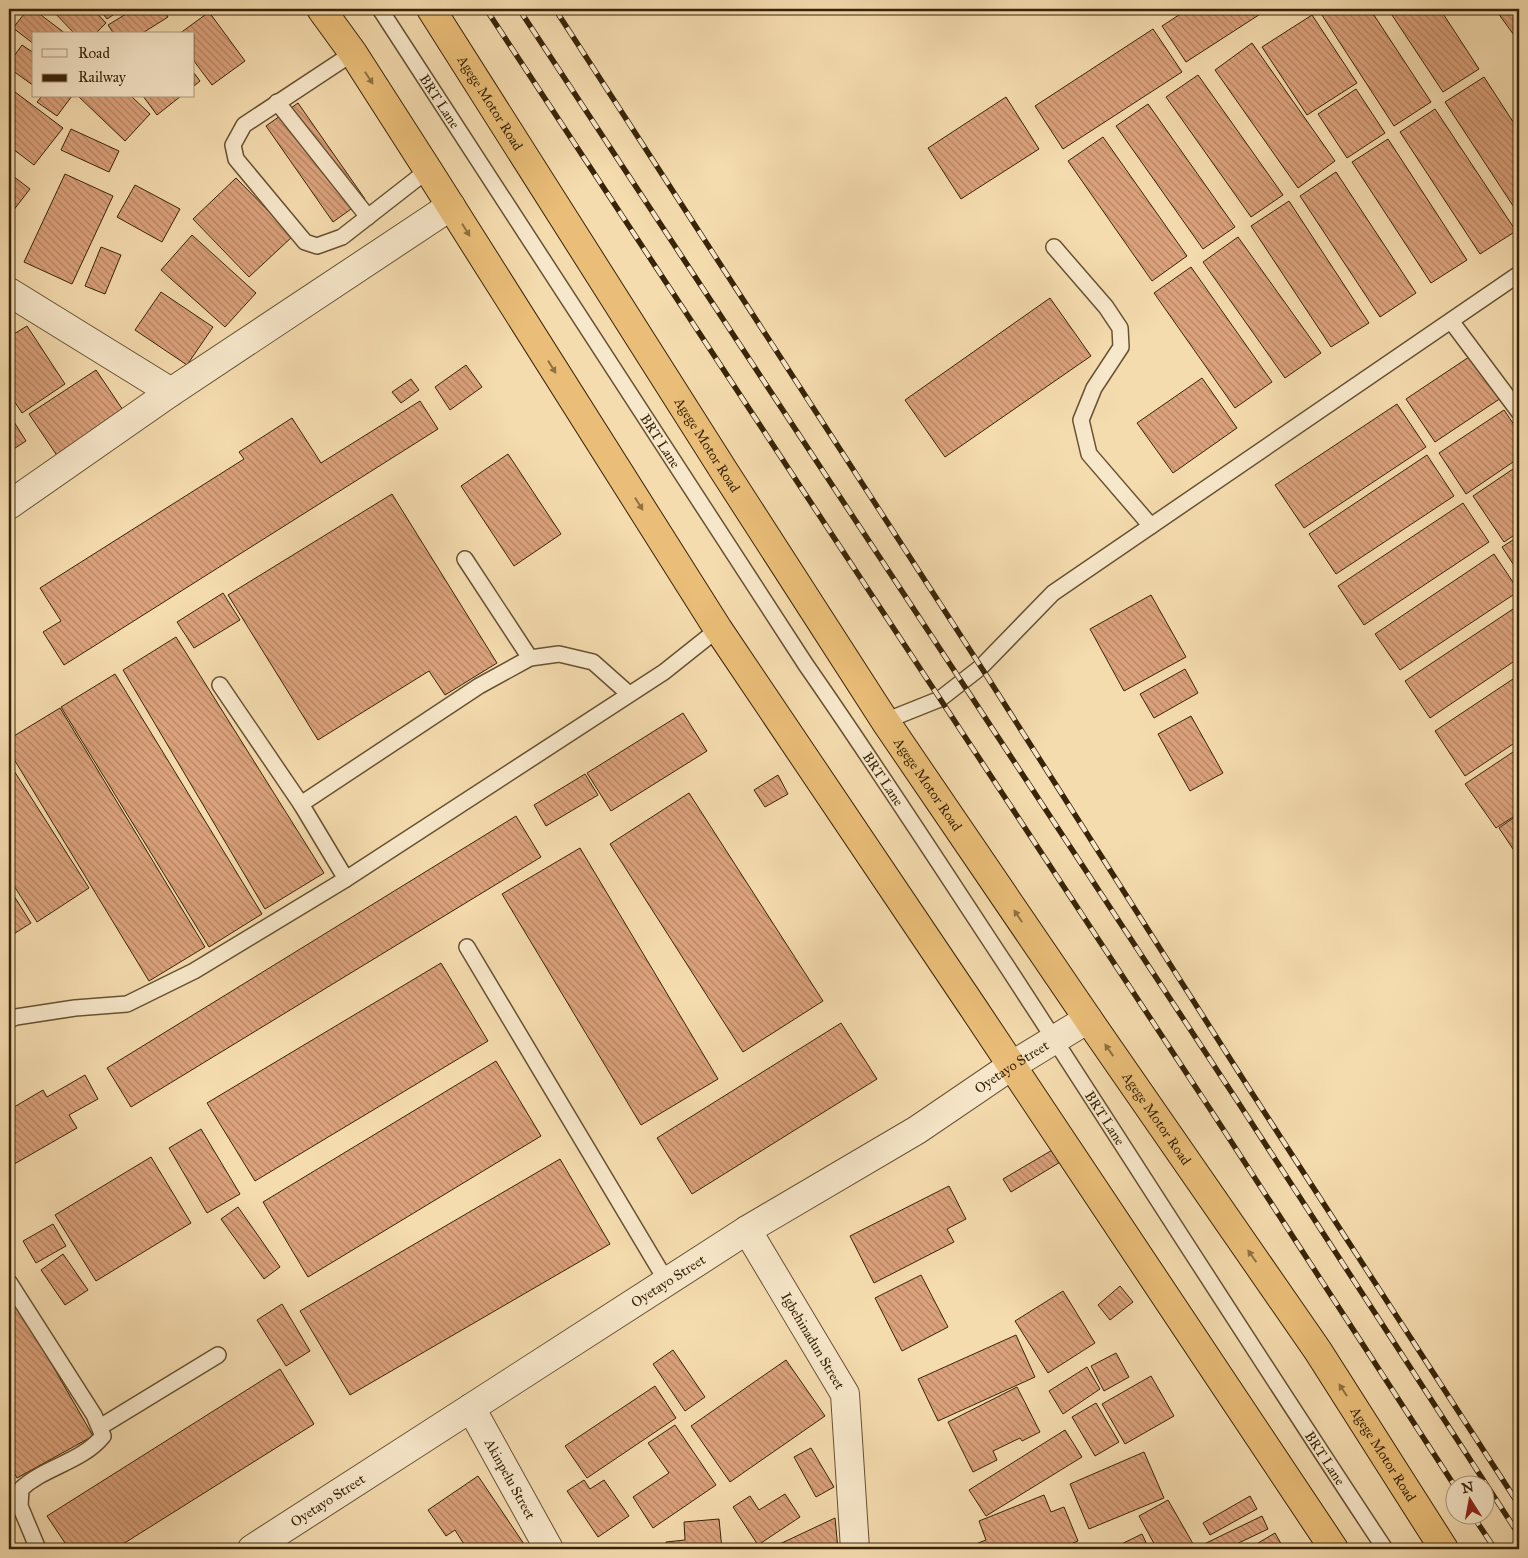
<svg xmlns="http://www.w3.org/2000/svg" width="1528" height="1558" font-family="'IM FELL Great Primer',serif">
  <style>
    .building { fill: url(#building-back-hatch); stroke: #382408 }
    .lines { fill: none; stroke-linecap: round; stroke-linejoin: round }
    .service-casing { stroke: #675232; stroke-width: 18 }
    .minor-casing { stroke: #675232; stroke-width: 30 }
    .tertiary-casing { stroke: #675232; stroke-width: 30 }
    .trunk-casing { stroke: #382408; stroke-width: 30 }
    .service { stroke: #f8e8cb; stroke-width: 15 }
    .minor { stroke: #f8e8cb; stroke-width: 28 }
    .tertiary { stroke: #f8e8cb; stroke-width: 28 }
    .trunk { stroke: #eabe78; stroke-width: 28 }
    .rail-casing { stroke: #382408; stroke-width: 5.5 }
    .rail { stroke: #f8e8cb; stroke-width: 4; stroke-dasharray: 11; stroke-linecap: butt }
    .oneway { fill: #917140 }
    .labels { text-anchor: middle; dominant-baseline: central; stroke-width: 4.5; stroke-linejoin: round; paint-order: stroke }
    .street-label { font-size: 14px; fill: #382408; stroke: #f8e8cb }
  </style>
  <defs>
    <pattern id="building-back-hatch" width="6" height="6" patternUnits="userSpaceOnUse" patternTransform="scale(1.25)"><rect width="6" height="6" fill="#dca27c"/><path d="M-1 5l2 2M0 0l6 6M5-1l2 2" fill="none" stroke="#b38464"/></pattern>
  </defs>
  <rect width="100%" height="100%" fill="#f5dcaf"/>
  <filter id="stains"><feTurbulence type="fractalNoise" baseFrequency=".004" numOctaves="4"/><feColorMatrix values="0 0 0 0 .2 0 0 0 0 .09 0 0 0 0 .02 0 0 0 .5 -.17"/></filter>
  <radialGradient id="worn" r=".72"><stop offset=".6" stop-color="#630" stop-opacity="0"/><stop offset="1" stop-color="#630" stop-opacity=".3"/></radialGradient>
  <!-- building -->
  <path class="building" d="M28 9H33L66 34H34V44L13 28Z
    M51 9H93L106 23 95 34H75Z
    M99 9H122L107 19Z
    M134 9H163L168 17 141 34H114L108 25Z
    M1188 9H1268L1186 62 1162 26Z
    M1318 9H1370L1431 102 1394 126Z
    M1388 9H1440L1479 69 1443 92Z
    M1495 9H1519V42Z
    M209 12 245 61 212 85 194 61V34H179Z
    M1312 15 1357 83 1307 115 1262 47Z
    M1153 29 1182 72 1063 149 1035 106Z
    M1252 43 1335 161 1298 188 1215 70Z
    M22 45 34 53V86L9 68V63Z
    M194 73 200 81 194 86Z
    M1198 75 1283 195 1251 217 1166 97Z
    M1484 77 1519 131V215L1445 102Z
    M1356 89 1385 133 1347 158 1318 114Z
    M15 92 63 128 34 165 9 146V100Z
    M42 96H72L57 116 37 102Z
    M78 96H131L150 114 125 141Z
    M143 96H181L157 115Z
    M1006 97 1039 149 961 199 928 148Z
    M298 103 365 199 333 222 266 126Z
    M1148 104 1235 227 1203 249 1116 126Z
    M1435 109 1516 231 1480 254 1400 132Z
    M71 129 119 151 109 172 61 150Z
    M1103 137 1187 256 1152 281 1068 161Z
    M1388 139 1467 260 1431 283 1352 162Z
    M1336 172 1416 293 1380 317 1300 196Z
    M9 173 30 189 9 216Z
    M65 174 113 196 72 284 24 262Z
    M236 178 293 236 249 277 193 219Z
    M135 185 180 209 162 242 117 217Z
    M1289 201 1369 323 1331 347 1251 226Z
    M192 235 256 293 225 327 161 270Z
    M1238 237 1321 353 1285 378 1203 262Z
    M101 247 121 255 105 294 85 286Z
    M1191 267 1272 382 1235 408 1154 293Z
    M161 292 213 327 187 365 135 330Z
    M1050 298 1091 356 945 457 905 400Z
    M27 326 65 384 22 413 9 393V337Z
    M1472 355 1501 398 1435 442 1406 399Z
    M466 365 482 387 450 410 435 387Z
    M96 370 125 413 58 457 29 414Z
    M1202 378 1237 428 1173 473 1137 423Z
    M411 379 419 390 401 403 392 392Z
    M420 401 438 429 64 665 43 632 61 621 40 588 244 459 239 452 292 418 321 463Z
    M1397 404 1426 447 1304 528 1275 485Z
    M1504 410 1519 432V458L1466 494 1439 453Z
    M9 414 26 441 9 452Z
    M508 454 561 534 514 566 461 486Z
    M1427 455 1454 496 1336 574 1309 534Z
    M1519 465V532L1504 542 1473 496Z
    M392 494 497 663 445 695 429 671 318 740 228 595Z
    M1463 503 1489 542 1364 625 1338 586Z
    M1519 536V573L1502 547Z
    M1494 554 1519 591 1400 670 1375 634Z
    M223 593 240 620 194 648 177 622Z
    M1151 595 1186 657 1124 691 1090 629Z
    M1519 605V658L1430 718 1405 681Z
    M176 637 324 873 265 909 123 670Z
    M1185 669 1198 693 1154 718 1140 694Z
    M115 674 262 914 209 947 61 707Z
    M1519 675V740L1465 776 1435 731Z
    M60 708 205 947 149 981 9 751V739Z
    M683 713 707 751 611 811 587 773Z
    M1191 716 1223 773 1190 791 1158 734Z
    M1519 748V813L1496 828 1465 784Z
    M9 763 89 888 37 922 9 878Z
    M585 774 598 795 546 826 534 805Z
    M778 775 788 794 765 807 754 790Z
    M689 793 823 1001 743 1052 610 844Z
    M1519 814V858L1499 828Z
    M516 816 541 857 131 1107 107 1068Z
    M580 848 718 1079 641 1125 502 894Z
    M9 888 31 923 9 937Z
    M441 963 488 1041 255 1181 207 1103Z
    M841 1023 877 1079 692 1194 657 1138Z
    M496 1061 541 1136 308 1277 263 1202Z
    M85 1075 98 1099 69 1115 77 1128 9 1167V1110L43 1090 47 1097Z
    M201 1129 240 1194 207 1213 169 1148Z
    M1054 1149 1062 1161 1011 1192 1003 1179Z
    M151 1157 191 1223 96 1281 55 1215Z
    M560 1159 610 1244 350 1395 300 1311Z
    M949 1186 966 1219 947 1229 954 1242 874 1283 850 1236Z
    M238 1207 280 1267 264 1279 221 1219Z
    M53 1224 66 1246 36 1263 23 1241Z
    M63 1254 88 1290 65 1305 41 1270Z
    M921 1275 948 1327 902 1351 875 1298Z
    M1120 1286 1133 1302 1110 1320 1098 1305Z
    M9 1290 93 1436 17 1478 9 1463Z
    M1063 1291 1095 1343 1048 1373 1015 1321Z
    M282 1304 310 1351 286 1366 257 1320Z
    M1016 1335 1035 1377 938 1421 918 1379Z
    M673 1350 705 1397 685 1411 653 1364Z
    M1116 1353 1129 1377 1104 1391 1091 1366Z
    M786 1360 825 1416 730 1482 691 1426Z
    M1087 1367 1100 1389 1063 1414 1049 1391Z
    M280 1369 314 1424 115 1549H69L47 1516Z
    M1151 1376 1174 1416 1125 1444 1102 1404Z
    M655 1386 676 1418 587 1478 565 1446Z
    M1017 1387 1040 1432 1022 1441 1020 1438 993 1451 997 1460 973 1472 948 1422Z
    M1096 1403 1119 1442 1095 1456 1072 1417Z
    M675 1425 716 1485 653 1528 633 1497 669 1473 648 1443Z
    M1065 1430 1082 1457 986 1516 969 1490Z
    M811 1448 834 1487 816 1497 794 1457Z
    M1144 1452 1164 1498 1089 1529 1070 1484Z
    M478 1476 524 1544 516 1549H467L455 1530 446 1536 428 1510Z
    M584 1480 590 1489 604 1480 629 1516 598 1537 567 1491Z
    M785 1494 800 1517 758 1545 733 1507 750 1496 759 1510Z
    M1044 1495 1051 1512 1064 1507 1078 1541 1059 1549H980L978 1543 986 1540 979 1521Z
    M1250 1496 1257 1509 1210 1535 1203 1523Z
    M1168 1500 1196 1549H1157L1139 1516Z
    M1262 1516 1268 1529 1226 1549H1201L1200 1546Z
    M835 1518 838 1549H769Z
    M719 1519 722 1549H655H666V1542L685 1540 684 1522Z
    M1275 1533 1284 1549H1248Z
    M1142 1534 1149 1549H1111Z
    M429 1543 434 1549H420Z"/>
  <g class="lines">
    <!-- service casing -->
    <g class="service-casing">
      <g id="service">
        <path id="s1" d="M380 9 806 665C875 764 940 865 1006 965 1133 1160 1257 1356 1385 1549"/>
        <path d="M353 53 244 125 233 145 236 159 305 242 317 246 342 237 428 170"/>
        <path d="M277 102 368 217"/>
        <path d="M1054 247 1106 307 1120 328 1121 347 1094 388 1081 420 1089 454 1151 526"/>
        <path d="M1451 321 1519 412"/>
        <path d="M465 559 530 658"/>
        <path d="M220 685 301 804 346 879"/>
        <path d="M885 721 940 699 981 667 1053 593 1519 274"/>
        <path d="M301 804 479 686 530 658 559 654 593 662 629 694"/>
        <path d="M467 947 667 1282"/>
        <path d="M9 1020 16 1017 75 1008 127 1004 194 971 346 879 664 672 718 629"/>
        <path d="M9 1282 94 1415 103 1436C82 1462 44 1467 21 1489L20 1506 38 1549"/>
        <path d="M100 1427 218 1355"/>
      </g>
    </g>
    <!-- minor casing -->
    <g class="minor-casing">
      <g id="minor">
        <path d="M9 292 171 392"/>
        <path d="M9 505 171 392 451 206"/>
        <path id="s2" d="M471 1408 549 1549"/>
      </g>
    </g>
    <!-- tertiary casing -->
    <g class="tertiary-casing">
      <g id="tertiary">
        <path id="s3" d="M747 1230 845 1394 855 1549"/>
        <path id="s4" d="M252 1549 747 1230 917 1130 1011 1066 1088 1019"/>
      </g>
    </g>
    <!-- trunk casing -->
    <g class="trunk-casing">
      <g id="trunk">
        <path d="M321 9 353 53 428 170 718 629 972 1006 1334 1549"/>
        <path id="s5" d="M431 9 724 471 885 721 1088 1019 1318 1351 1444 1549"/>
      </g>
    </g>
    <!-- service -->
    <use href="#service" class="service"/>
    <!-- minor -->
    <use href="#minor" class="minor"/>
    <!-- tertiary -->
    <use href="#tertiary" class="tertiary"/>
    <!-- trunk -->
    <use href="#trunk" class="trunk"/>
    <!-- rail casing -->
    <g class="rail-casing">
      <path id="rail" d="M486 9 1212 1112 1456 1488
        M519 9 1238 1102 1519 1535
        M555 9 981 667 1250 1090 1519 1505
        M1473 1516 1495 1549"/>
    </g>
    <!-- rail -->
    <use href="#rail" class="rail"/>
  </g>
  <!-- one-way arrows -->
  <defs><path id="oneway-solid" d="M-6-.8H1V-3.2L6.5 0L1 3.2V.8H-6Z" transform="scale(1.25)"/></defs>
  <g class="oneway">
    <use href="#oneway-solid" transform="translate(369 78) rotate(57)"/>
    <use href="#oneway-solid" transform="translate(466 230) rotate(58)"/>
    <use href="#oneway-solid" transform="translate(552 367) rotate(58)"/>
    <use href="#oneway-solid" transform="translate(639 504) rotate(58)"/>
    <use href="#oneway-solid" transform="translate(1018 916) rotate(-124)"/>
    <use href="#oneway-solid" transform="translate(1109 1050) rotate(-125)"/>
    <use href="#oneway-solid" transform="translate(1252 1256) rotate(-125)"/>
    <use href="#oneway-solid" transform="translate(1343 1390) rotate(-123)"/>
  </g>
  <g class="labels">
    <!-- street labels -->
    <g class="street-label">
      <text stroke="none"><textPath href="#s1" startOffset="110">BRT Lane</textPath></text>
      <text stroke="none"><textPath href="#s5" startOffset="111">Agege Motor Road</textPath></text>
      <text stroke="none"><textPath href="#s1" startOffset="515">BRT Lane</textPath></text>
      <text stroke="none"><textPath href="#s5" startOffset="516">Agege Motor Road</textPath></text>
      <text stroke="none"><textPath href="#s1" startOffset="920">BRT Lane</textPath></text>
      <text stroke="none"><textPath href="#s5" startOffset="921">Agege Motor Road</textPath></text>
      <text stroke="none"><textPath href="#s4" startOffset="900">Oyetayo Street</textPath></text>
      <text stroke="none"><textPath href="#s1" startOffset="1325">BRT Lane</textPath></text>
      <text stroke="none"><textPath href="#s5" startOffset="1326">Agege Motor Road</textPath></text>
      <text stroke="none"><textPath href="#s4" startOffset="495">Oyetayo Street</textPath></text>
      <text stroke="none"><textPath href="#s3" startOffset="129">Igbehinadun Street</textPath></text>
      <text stroke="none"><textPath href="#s5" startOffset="1731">Agege Motor Road</textPath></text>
      <text stroke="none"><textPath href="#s1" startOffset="1730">BRT Lane</textPath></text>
      <text stroke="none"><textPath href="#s2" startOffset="81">Akinpelu Street</textPath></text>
      <text stroke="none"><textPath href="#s4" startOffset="90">Oyetayo Street</textPath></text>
    </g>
  </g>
  <!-- margin -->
  <rect width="1528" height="1558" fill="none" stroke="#f5dcaf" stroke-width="30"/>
  <rect x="10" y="10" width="1508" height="1538" fill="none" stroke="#382408" stroke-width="2.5"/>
  <rect x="15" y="15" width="1498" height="1528" fill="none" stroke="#382408"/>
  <!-- legend -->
  <rect x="32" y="32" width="162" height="65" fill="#f8e8cb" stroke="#ab9a7d"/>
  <rect x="42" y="49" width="25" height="8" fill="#f8e8cb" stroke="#ab9a7d"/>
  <text x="78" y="58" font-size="15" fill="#382408">Road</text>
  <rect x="42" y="74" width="25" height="8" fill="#382408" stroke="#ab9a7d"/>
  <text x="78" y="82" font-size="15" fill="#382408">Railway</text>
  <!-- north arrow -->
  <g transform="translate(1470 1500) rotate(349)"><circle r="24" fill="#f8e8cb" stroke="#ab9a7d"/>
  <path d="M0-4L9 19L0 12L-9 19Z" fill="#8f2418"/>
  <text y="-8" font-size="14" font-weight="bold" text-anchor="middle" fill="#382408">N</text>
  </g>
  <rect width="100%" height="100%" filter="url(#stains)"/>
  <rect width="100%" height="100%" fill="url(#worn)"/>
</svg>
